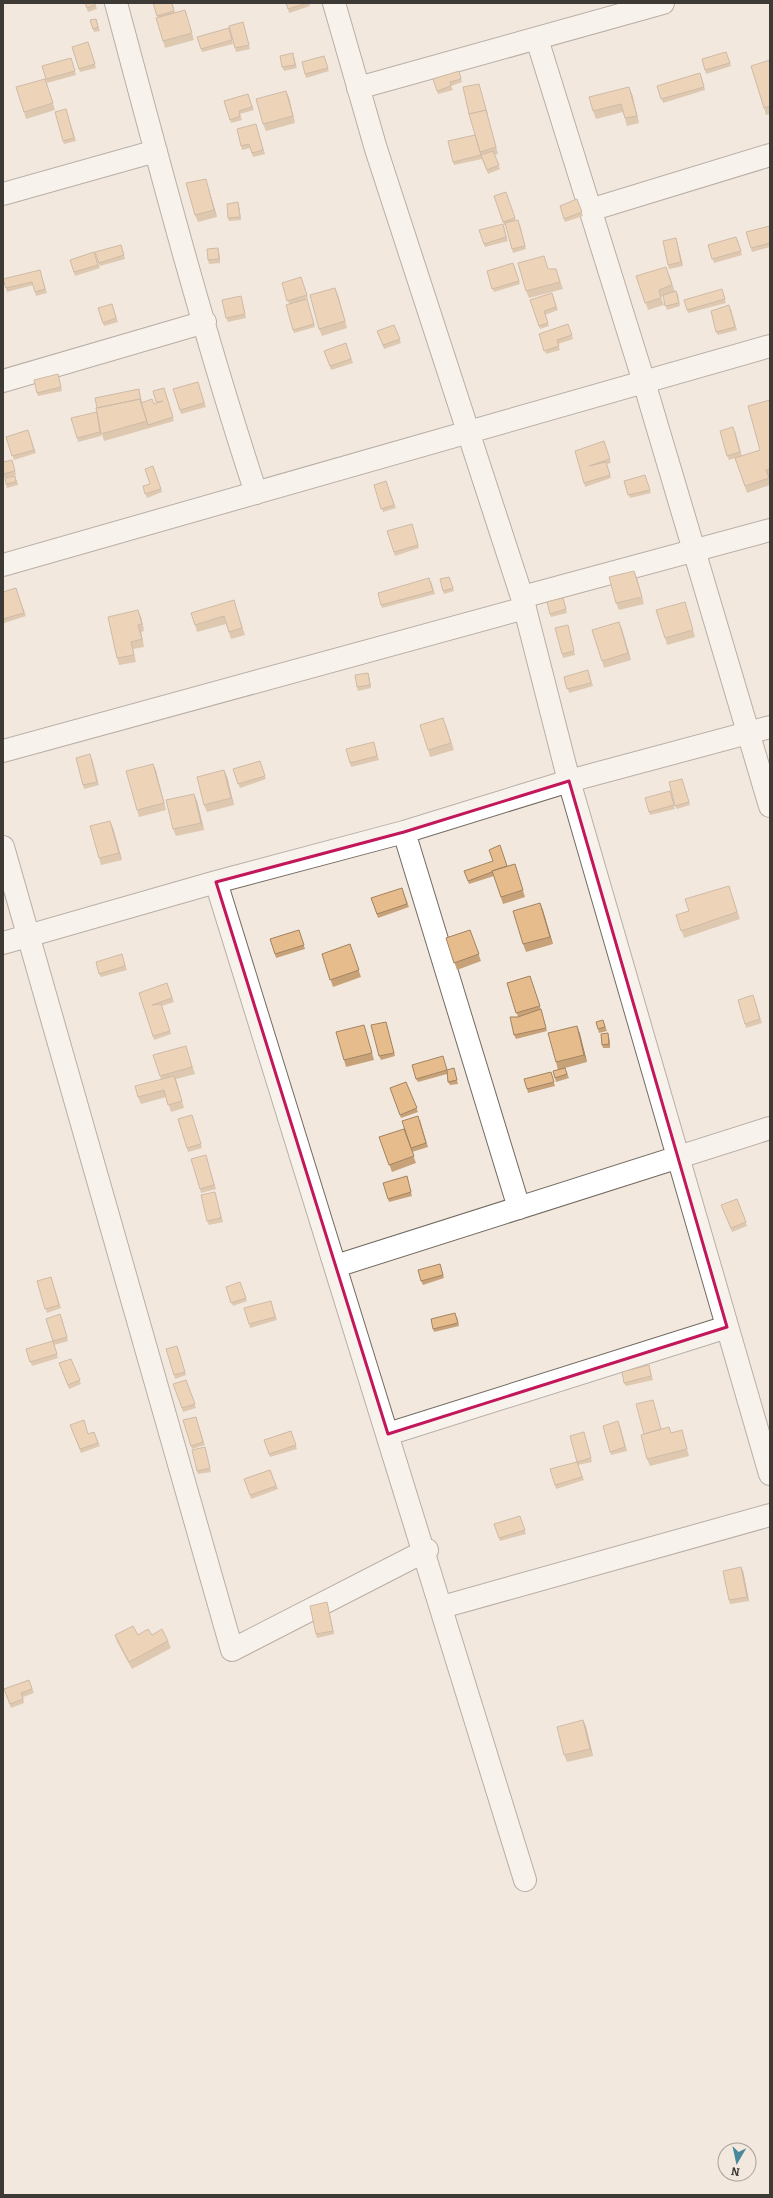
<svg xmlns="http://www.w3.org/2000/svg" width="773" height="2198" font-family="Bitter,serif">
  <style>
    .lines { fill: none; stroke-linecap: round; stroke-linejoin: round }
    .street-casing { stroke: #726a61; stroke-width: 24 }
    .street { stroke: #fff; stroke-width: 22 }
    .wall { fill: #c7a279 }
    .shaded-wall { fill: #a28463 }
    .building { fill: #e7bc8d; stroke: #a28463 }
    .marked { fill: none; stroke: #c2185b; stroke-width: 3; stroke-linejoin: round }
  </style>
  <rect width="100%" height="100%" fill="#f2e8de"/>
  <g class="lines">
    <!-- street casing -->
    <g class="street-casing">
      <path id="street" d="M116 3C160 167 203 332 256 493
        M334 3 376 149 522 597 569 781 770 1474
        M537 39 644 382 770 806
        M358 88 663 3
        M3 194 156 151
        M590 210 770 155
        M3 381 205 322
        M3 565 770 346
        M522 597 770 530
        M3 751 525 608
        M404 832 519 1208
        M3 847 232 1650 427 1550
        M216 882 525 1880
        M3 943 216 882 404 832 569 781 770 727
        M336 1266 770 1128
        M388 1434 727 1327
        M442 1607 770 1515"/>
    </g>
    <!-- street -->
    <use href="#street" class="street"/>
  </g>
  <!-- wall -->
  <path class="wall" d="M85 3H95L97 9 88 12Z
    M153 3H172L175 13 187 17 194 40 165 48 163 41 158 18Z
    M309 3 310 6 289 13 288 9Z
    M96 19 100 31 94 32 90 20Z
    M243 22 250 49 236 52 235 48Z
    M230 32 233 44 202 52 201 49Z
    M88 42 96 68 80 72 72 47Z
    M726 52 731 66 706 74 702 59Z
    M293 53 297 68 284 71 282 67Z
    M324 56 329 71 306 78 305 74Z
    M71 58 76 75 47 83 42 66Z
    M770 60V114L766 115 764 108Z
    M459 71 462 82 451 86 453 90 438 94 437 91Z
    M700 73 705 90 663 103 657 86Z
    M45 79 55 110 26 119 24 112Z
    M479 84 498 154 494 155 500 169 488 174 482 159 454 165 453 162 475 135Z
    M286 91 289 98 295 123 266 131 263 124Z
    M248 94 254 110 240 114 242 120 231 123 224 101Z
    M632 94 639 123 627 126 623 112 596 119 593 111Z
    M66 109 76 141 64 144 63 141Z
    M256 124 265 154 253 157 250 148 242 150 241 146Z
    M208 186 217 217 198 222 195 215Z
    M506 192 516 221 520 224 526 249 513 253 505 225H504L494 196Z
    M577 199 583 216 565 222 560 206Z
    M238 202 239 206 241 220 229 221 228 218Z
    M770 226V247L752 252 746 232Z
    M504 227 508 241 485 247 479 230Z
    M676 238 683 266 669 269 668 265Z
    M738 240 742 255 714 263 708 245Z
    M121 245 125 259 100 266 95 252Z
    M94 252 100 268 75 276 70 260Z
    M219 252 220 263 209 264 208 260Z
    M513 263 520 284 494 292 487 271Z
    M548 269H556L563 289 529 298 526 291Z
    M40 270 47 293 36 296 33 285 7 292 6 288Z
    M669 274 675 292 676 291 678 295 680 306 667 310 663 296 661 297 664 305 648 310 636 276Z
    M301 277 308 298 306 299 315 327 294 333 293 330 289 304 282 283Z
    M552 293 558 310 545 315 549 326 540 329 530 300Z
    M723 293 726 303 688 313 687 310Z
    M338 295 347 328 322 336 319 329Z
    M242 300 246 318 228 322 226 318Z
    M112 304 118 322 104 326 98 308Z
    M731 309 737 330 718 335 716 332Z
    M568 324 573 339 558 344 560 350 546 354 539 334Z
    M394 325 401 343 384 349 377 331Z
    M346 343 353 363 331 370 324 351Z
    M58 374 62 391 38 396 37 393Z
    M198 382 206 407 181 414 173 389Z
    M164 388 174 421 104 441 101 431V436L78 442 77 438 97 412 139 389 142 402 154 404 157 403 153 391Z
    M770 400V476L769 477 770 480V485L747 493 735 458 729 460 727 456 735 430 742 456 760 450Z
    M28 430 36 453 14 460 6 437Z
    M604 441 611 463 607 464 611 478 585 487 584 483Z
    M12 460 16 475 3 478V462Z
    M153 466 162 492 147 498 143 486 150 484Z
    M645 475 651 493 630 498 624 481Z
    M17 480 18 485 7 488 6 484Z
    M386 481 396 508 383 512 374 485Z
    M412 524 419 548 395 556 387 531Z
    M634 571 637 578 644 604 619 610 616 603Z
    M449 577 454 591 444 594 443 591Z
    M431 581 435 594 382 608 378 593Z
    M16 588 26 616 4 623 3 621V592Z
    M234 600 245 635 231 639 226 624 197 632 195 625Z
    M564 601 567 613 551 617 550 614Z
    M687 609 695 637 667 645 665 638Z
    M141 617 144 631 141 632 144 647 133 649 136 662 119 665 117 658Z
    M619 622 631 660 604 668 602 661Z
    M568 625 575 655 563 658 562 654Z
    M588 670 593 686 569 693 564 677Z
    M368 673 369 676 371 688 358 691 357 687Z
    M446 725 454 750 430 757 428 750Z
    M375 746 379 760 351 767 350 763Z
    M92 758 99 785 84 789 83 785Z
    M260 761 266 779 240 788 233 769Z
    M153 764 156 771 166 810 139 817 137 810Z
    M224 770 227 777 234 805 207 812 204 805Z
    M683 782 690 805 677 809 675 806Z
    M670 791 675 809 650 815 649 812Z
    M197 801 204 830 176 836 173 829Z
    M113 828 122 860 101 865 99 858Z
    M515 864 525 897 503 904 494 876 469 884 464 871 507 866Z
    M729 886 740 919 684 938 676 915 689 911Z
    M402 888 409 907 378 918 371 898Z
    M540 903 553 944 526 952 523 944Z
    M299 930 305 949 276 958 270 939Z
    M470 930 481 961 457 970 446 938Z
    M350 944 361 977 333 987 322 954Z
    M123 958 127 970 101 977 99 974Z
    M530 976 542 1013 547 1031 516 1039 514 1035 518 1017 507 983Z
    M167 983 174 1002 162 1006 171 1034 154 1040 139 993Z
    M753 995 762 1023 746 1028 745 1024Z
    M603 1020 607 1031 599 1033 598 1029Z
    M387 1025 395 1056 381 1060 379 1056Z
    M577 1026 580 1034 587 1062 565 1068 569 1078 556 1082 553 1071 558 1070 556 1062Z
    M366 1032 374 1060 346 1067 344 1060Z
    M609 1037 610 1048H603L602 1045Z
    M186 1046 195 1074 176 1079 184 1108 171 1112 166 1097 141 1104 138 1097 161 1079 153 1055Z
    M454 1068 458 1084 450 1085 448 1082 447 1074 418 1082 416 1079Z
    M552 1076 555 1086 528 1093 527 1089Z
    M406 1082 418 1112 401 1118 390 1088Z
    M192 1115 202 1148 188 1152 178 1119Z
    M420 1120 428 1147 412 1152 416 1163 392 1172 379 1137 404 1129Z
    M206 1155 216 1189 201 1193 200 1189Z
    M407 1176 412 1196 389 1202 388 1199Z
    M216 1195 223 1222 209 1225 207 1221Z
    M737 1199 747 1226 732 1232 721 1205Z
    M440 1264 444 1278 423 1285 421 1281Z
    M51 1277 61 1308 47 1313 37 1281Z
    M226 1287 246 1298 247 1301 233 1306Z
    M272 1304 277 1320 250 1328 249 1324Z
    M457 1317 459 1326 434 1332 433 1329Z
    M62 1318 68 1341 54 1345 58 1358 32 1366 26 1349 53 1341Z
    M177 1346 186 1375 175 1379 174 1375Z
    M71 1359 81 1384 69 1389 59 1363Z
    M649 1365 653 1380 626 1386 624 1383Z
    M186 1380 196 1408 183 1412 182 1408Z
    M653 1400 661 1430 671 1433 682 1430 689 1456 650 1466 647 1459 644 1434Z
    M196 1417 205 1445 192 1449 191 1446Z
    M70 1425 88 1434 94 1432 100 1446 81 1453Z
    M620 1425 627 1451 611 1455 610 1452Z
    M291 1431 297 1449 270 1457 264 1440Z
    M585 1436 592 1462 578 1465 584 1480 556 1489 550 1469 577 1462Z
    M206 1451 211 1472 198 1474 197 1471Z
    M270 1470 278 1489 251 1499 244 1479Z
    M520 1516 526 1534 500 1541 494 1524Z
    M743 1571 749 1601 730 1604 729 1600Z
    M328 1606 334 1634 317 1638 316 1634Z
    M115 1635H152L168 1641 171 1648 132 1669 117 1642Z
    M29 1680 34 1693 23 1697 24 1703 11 1708 4 1689Z
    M583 1720 586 1727 593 1756 567 1762 564 1755Z"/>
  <!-- shaded-wall -->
  <path class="shaded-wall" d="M479 84 480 87 498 154 496 147Z
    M629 87 632 94 639 123 637 116Z
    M286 91 289 98 295 123 293 116Z
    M206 179 208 186 217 217 214 210Z
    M238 202 239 206 241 220 240 217Z
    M676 238 677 241 683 266 681 262Z
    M218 248 219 252 220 263 219 259Z
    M335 288 338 295 347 328 345 321Z
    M634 571 637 578 644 604 642 597Z
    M138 610 141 617 144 631Z
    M619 622 622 629 631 660 628 653Z
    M138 625 141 632 144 647 142 639Z
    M368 673 369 676 371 688 370 685Z
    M153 764 156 771 166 810 164 803Z
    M224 770 227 777 234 805 231 798Z
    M194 794 197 801 204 830 201 823Z
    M110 821 113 828 122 860 119 853Z
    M540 903 543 910 553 944 550 937Z
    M577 1026 580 1034 587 1062 584 1055Z
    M608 1033 609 1037 610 1048 609 1044Z
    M174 1076 177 1083 184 1108 182 1101Z
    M741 1567 743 1571 749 1601 747 1597Z
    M327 1602 328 1606 334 1634 333 1631Z
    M583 1720 586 1727 593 1756 590 1749Z"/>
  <!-- building -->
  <path class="building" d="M85 3H95V5L87 8Z
    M153 3H172L174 11 157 16Z
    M286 3H308L288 9Z
    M185 10 192 33 163 41 156 18Z
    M96 19 98 27 93 29 90 20Z
    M243 22 249 45 235 48 229 26Z
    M229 28 232 40 201 49 197 37Z
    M88 42 95 64 79 69 72 47Z
    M726 52 730 63 705 70 702 59Z
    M293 53 295 65 282 67 280 56Z
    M324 56 328 68 305 74 302 62Z
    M71 58 75 71 46 79 42 66Z
    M770 60V106L764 108 751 66Z
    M459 71 461 79 450 82 451 86 437 91 433 79Z
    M700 73 704 87 661 99 657 86Z
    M45 79 53 103 24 112 16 87Z
    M479 84 487 113 486 110 469 114 463 87Z
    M629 87 637 116 625 118 621 104 593 111 589 97Z
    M286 91 293 116 263 124 256 99Z
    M248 94 252 107 239 111 240 116 230 120 224 101Z
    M66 109 74 138 63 141 55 112Z
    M486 110 496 147 480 152 469 114Z
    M256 124 263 150 252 153 249 144 241 146 237 129Z
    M475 135 481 155 453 162 448 141Z
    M493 151 499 165 487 170 481 155Z
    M206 179 214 210 195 215 186 183Z
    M506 192 515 218 503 222 494 196Z
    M577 199 582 212 564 219 560 206Z
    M238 202 240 217 228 218 227 204Z
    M518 220 525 246 512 249 505 223Z
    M503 224 506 237 484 244 479 230Z
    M770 226V243L751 248 746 232Z
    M736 237 741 251 712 259 708 245Z
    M676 238 681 262 668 265 663 241Z
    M121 245 124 255 99 263 95 252Z
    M218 248 219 259 208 260 207 249Z
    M94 252 98 265 74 272 70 260Z
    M544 256 548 269H556L560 282 526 291 518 263Z
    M513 263 519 281 492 289 487 271Z
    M666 267 672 285 659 290 661 298 645 303 636 276Z
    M40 270 45 289 35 292 32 282 6 288 3 279Z
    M301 277 307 295 287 301 282 283Z
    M335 288 345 321 319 329 310 295Z
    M722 289 725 299 687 310 684 300Z
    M676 291 679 303 665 306 663 295Z
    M552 293 556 307 544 311 548 323 539 326 530 300Z
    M241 296 245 314 226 318 222 300Z
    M307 299 314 324 293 330 286 305Z
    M112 304 116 318 103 323 98 308Z
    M729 305 735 327 716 332 711 311Z
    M568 324 572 335 557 340 559 346 544 351 539 334Z
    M394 325 400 339 383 345 377 331Z
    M346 343 351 359 330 366 324 351Z
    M58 374 61 387 37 393 34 380Z
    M198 382 204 403 180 410 173 389Z
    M164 388 173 417 148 425 141 403 152 399 154 404 163 401 156 402 153 391Z
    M139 389 141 403 140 399 97 408 95 398Z
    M140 399 147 421 101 434 96 408Z
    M770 400V469L766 470 769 478 745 486 735 458 760 450 748 406Z
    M97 412 100 432 77 438 71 418Z
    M733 427 740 452 727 456 720 431Z
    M28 430 34 450 12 456 6 437Z
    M604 441 610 459 589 466 606 462 610 475 584 483 575 451Z
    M12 460 15 471 3 474V462Z
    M153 466 161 489 145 494 143 486 150 484 145 469Z
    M645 475 650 490 628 495 624 481Z
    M15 476 16 482 6 484 5 478Z
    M386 481 394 505 381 509 374 485Z
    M412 524 418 545 394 552 387 531Z
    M634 571 642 597 616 603 609 577Z
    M449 577 453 588 443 591 440 579Z
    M429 578 433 591 381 605 378 593Z
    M16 588 24 613 3 619V592Z
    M563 598 566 609 550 614 547 602Z
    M234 600 242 628 229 632 224 616 195 625 191 613Z
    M685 602 693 630 665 638 656 610Z
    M138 610 142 624 138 625 142 639 131 642 134 655 117 658 108 617Z
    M619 622 628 653 602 661 592 630Z
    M568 625 574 651 562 654 555 628Z
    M588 670 591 683 567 689 564 677Z
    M368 673 370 685 357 687 355 675Z
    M443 718 451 743 428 750 420 725Z
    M374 742 377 756 350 763 346 749Z
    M90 754 97 782 83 785 76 758Z
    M260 761 265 776 238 784 233 769Z
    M153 764 164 803 137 810 126 771Z
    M224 770 231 798 204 805 197 777Z
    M682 779 689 802 675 806 669 782Z
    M670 791 674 805 649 812 645 798Z
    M194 794 201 823 173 829 166 800Z
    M110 821 119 853 99 858 90 826Z
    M500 845 507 866 492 871V872L468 881 464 871 493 861 489 850Z
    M515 864 523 890 501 897 492 871Z
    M729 886 737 912 681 931 676 915 689 911 685 899Z
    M402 888 407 904 377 914 371 898Z
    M540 903 550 937 523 944 513 911Z
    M299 930 304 945 275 954 270 939Z
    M470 930 479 954 454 963 446 938Z
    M350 944 359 970 330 980 322 954Z
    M122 954 125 966 99 974 96 962Z
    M530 976 540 1006 516 1013 507 983Z
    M167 983 172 998 152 1005 161 1004 170 1031 153 1036 139 993Z
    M753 995 760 1019 745 1024 738 1000Z
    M541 1009 546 1028 514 1035 510 1017H518Z
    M603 1020 605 1027 598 1029 596 1022Z
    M386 1022 394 1053 379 1056 371 1025Z
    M364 1025 372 1053 344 1060 336 1032Z
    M577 1026 584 1055 556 1062 548 1033Z
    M608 1033 609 1044 602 1045 601 1034Z
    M186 1046 192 1067 160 1076 153 1055Z
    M443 1056 447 1070 416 1079 412 1065Z
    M454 1068 457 1080 448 1082 447 1070Z
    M565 1068 567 1074 555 1078 553 1071Z
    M551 1072 554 1082 527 1089 524 1079Z
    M174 1076 182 1101 168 1105 164 1090 138 1097 135 1086Z
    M406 1082 417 1108 400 1115 390 1088Z
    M192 1115 201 1144 187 1148 178 1119Z
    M418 1116 426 1143 411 1148 402 1121Z
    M404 1129 414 1156 389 1165 379 1137Z
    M206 1155 214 1185 200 1189 191 1159Z
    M407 1176 411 1192 388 1199 383 1183Z
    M215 1192 221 1218 207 1221 201 1195Z
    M737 1199 746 1222 731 1228 721 1205Z
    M440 1264 443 1275 421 1281 418 1270Z
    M51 1277 59 1305 45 1309 37 1281Z
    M240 1282 246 1298 231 1303 226 1287Z
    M271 1301 275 1317 249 1324 244 1308Z
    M455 1313 458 1323 433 1329 431 1319Z
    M60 1314 67 1337 53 1341 46 1319Z
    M53 1341 57 1354 30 1362 26 1349Z
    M177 1346 185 1372 174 1375 166 1349Z
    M71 1359 80 1380 68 1385 59 1363Z
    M649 1365 651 1376 624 1383 622 1372Z
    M186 1380 195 1404 182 1408 173 1384Z
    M653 1400 661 1429 644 1434 636 1404Z
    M196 1417 203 1442 191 1446 183 1420Z
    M84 1420 88 1434 94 1432 98 1443 80 1449 70 1425Z
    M618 1421 625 1447 610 1452 603 1426Z
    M669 1427 671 1433 682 1430 687 1449 647 1459 641 1435Z
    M291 1431 296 1445 269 1454 264 1440Z
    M584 1432 591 1458 577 1462 582 1477 555 1485 550 1469 577 1462 570 1436Z
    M205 1447 210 1468 197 1471 192 1450Z
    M270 1470 276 1486 250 1495 244 1479Z
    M520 1516 525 1530 499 1538 494 1524Z
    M741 1567 747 1597 729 1600 723 1571Z
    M327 1602 333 1631 316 1634 310 1606Z
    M133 1626 138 1635 148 1629 152 1635 162 1629 168 1641 129 1662 115 1635Z
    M29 1680 32 1689 21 1693 23 1699 10 1704 4 1689Z
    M583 1720 590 1749 564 1755 557 1727Z"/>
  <!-- marked area -->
  <path d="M0 0H773V2198H0ZM569 781 727 1327 388 1434 216 882 404 832Z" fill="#f2e8de" fill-opacity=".55" fill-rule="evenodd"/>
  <path class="marked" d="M569 781 727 1327 388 1434 216 882 404 832Z"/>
  <!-- border -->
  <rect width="773" height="2198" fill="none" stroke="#3d3935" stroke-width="8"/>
  <!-- north arrow -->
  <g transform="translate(737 2162) rotate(189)"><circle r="19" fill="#f2e8de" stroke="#aaa29a"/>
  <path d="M0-3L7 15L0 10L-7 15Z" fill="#48899c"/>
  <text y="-6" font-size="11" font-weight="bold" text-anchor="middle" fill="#3d3935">N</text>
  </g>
</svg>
